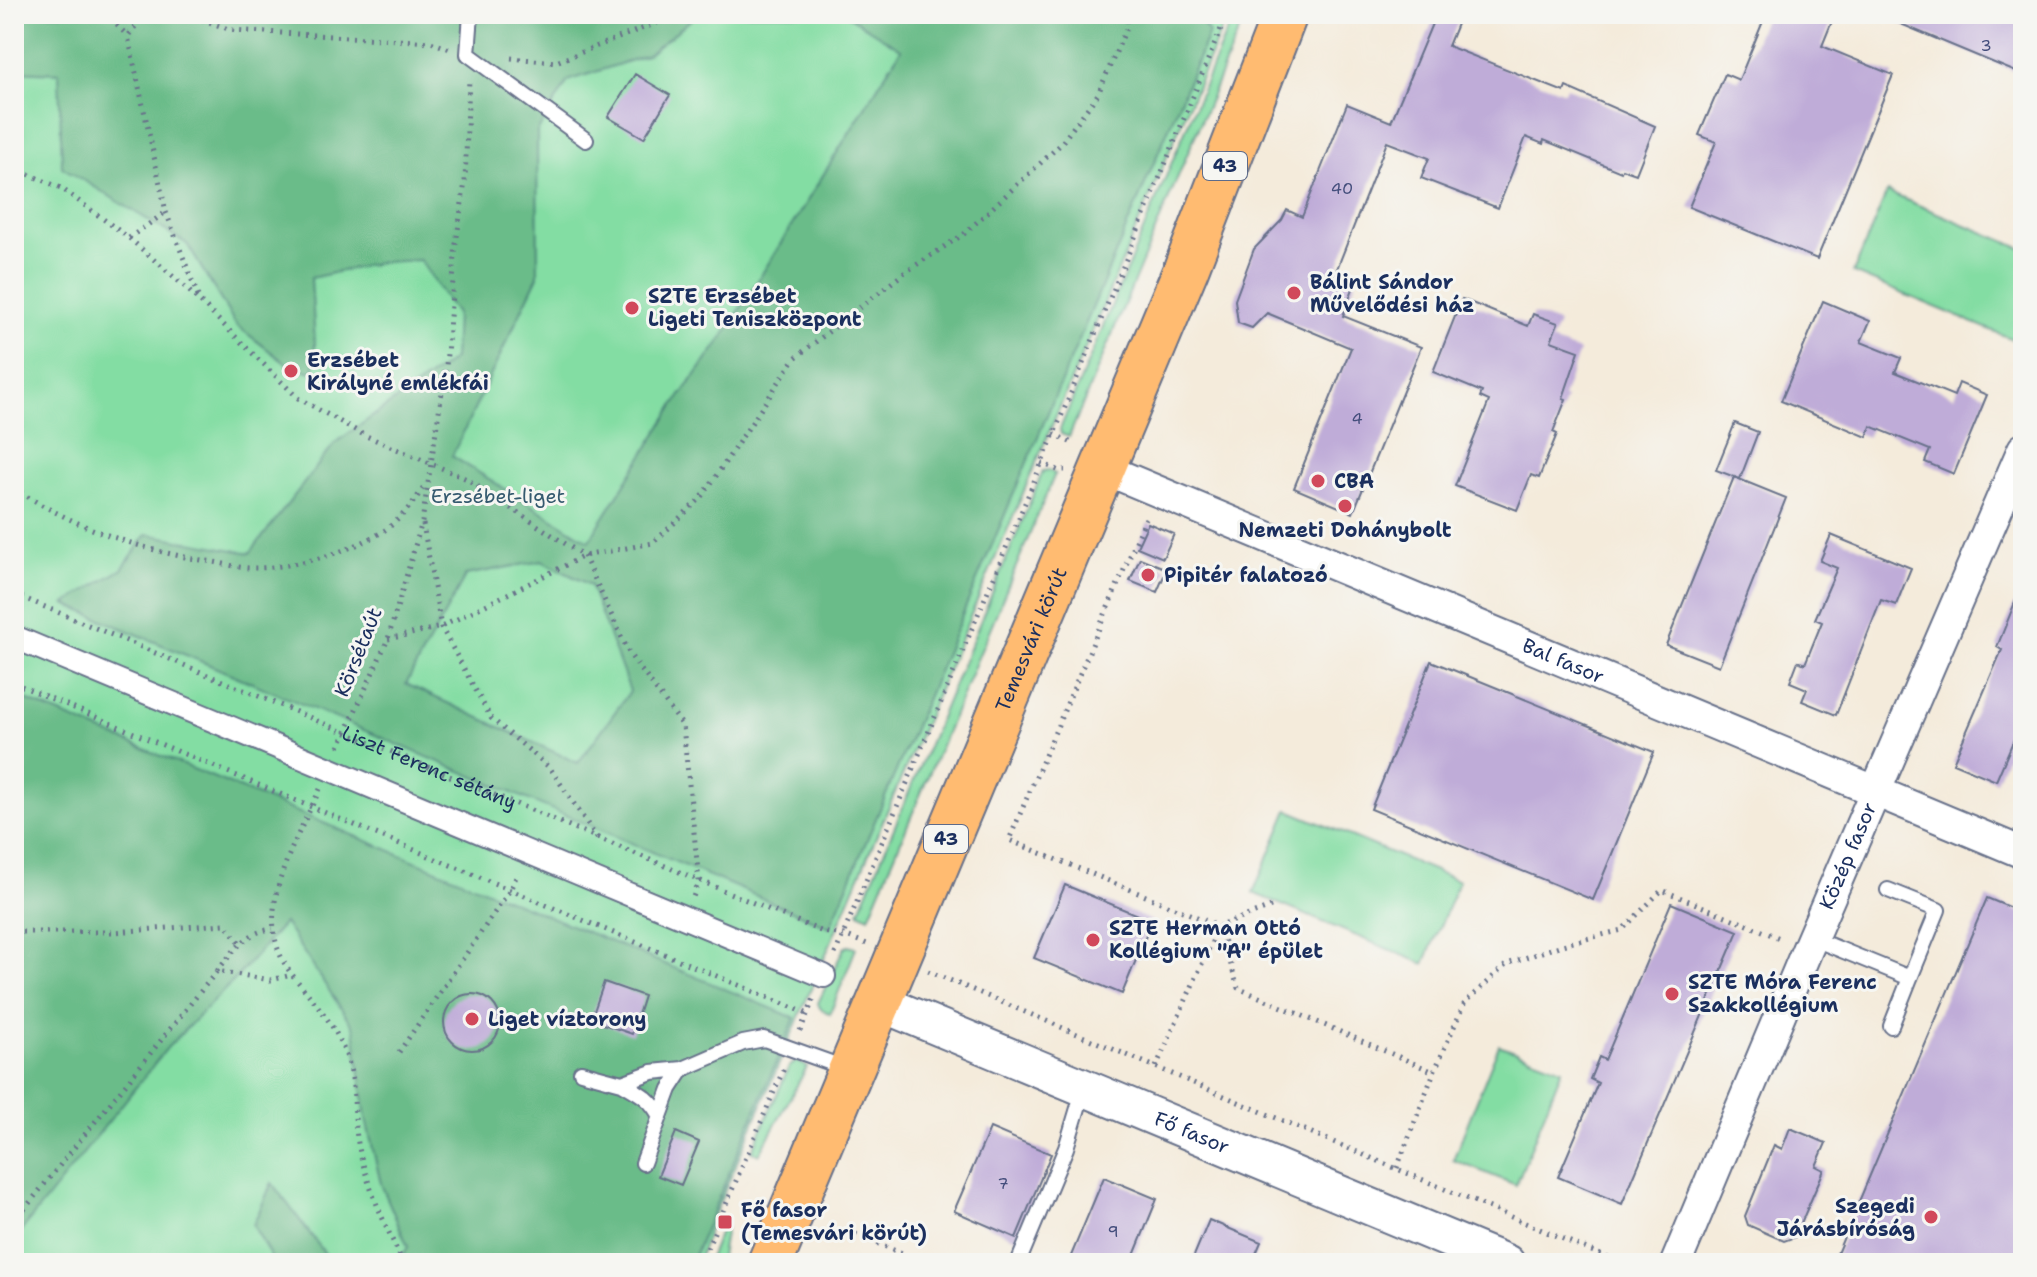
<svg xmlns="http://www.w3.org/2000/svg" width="2037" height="1277" font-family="'Shantell Sans',sans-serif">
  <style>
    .green { fill: #83dda3; stroke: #4f8680; stroke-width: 2 }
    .forest { fill: #6abc89; stroke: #427674; stroke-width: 2; fill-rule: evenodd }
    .building { fill: #bfacd8 }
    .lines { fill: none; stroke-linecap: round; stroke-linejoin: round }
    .service-casing { stroke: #67718a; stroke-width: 18 }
    .pedestrian-casing { stroke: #67718a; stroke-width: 26 }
    .minor-casing { stroke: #67718a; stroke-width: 34 }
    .tertiary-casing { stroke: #67718a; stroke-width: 40 }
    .primary-casing { stroke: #67718a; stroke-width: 48 }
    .path { stroke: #67718a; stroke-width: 5; stroke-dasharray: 2 6; stroke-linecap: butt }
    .service { stroke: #fff; stroke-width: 14 }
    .pedestrian { stroke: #fff; stroke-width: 22 }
    .minor { stroke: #fff; stroke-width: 30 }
    .tertiary { stroke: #fff; stroke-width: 36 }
    .primary { stroke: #ffbb71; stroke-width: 44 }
    .poi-dot { fill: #d1495b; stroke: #f6f6f2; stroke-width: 3 }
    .labels { text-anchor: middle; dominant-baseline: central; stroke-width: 6; stroke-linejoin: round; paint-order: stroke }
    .number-label { font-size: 16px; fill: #444e7c }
    .shield { fill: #f6f6f2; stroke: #5d6b8a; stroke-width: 2 }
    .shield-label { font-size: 18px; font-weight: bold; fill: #1b2f5e }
    .poi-label { font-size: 20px; font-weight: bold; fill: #1b2f5e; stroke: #f6f6f2; text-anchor: start }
    .park-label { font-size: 20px; fill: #355a6f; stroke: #f6f6f2 }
    .street-label { font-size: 20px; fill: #1b2f5e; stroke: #f6f6f2 }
  </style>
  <rect width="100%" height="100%" fill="#f6f6f2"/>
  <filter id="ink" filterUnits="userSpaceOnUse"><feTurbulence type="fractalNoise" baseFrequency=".0125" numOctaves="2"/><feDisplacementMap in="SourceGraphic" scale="16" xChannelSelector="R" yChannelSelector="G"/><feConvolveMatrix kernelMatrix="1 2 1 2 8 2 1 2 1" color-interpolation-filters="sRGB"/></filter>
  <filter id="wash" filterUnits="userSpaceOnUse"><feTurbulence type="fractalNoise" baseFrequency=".006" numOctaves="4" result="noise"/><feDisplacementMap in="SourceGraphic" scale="32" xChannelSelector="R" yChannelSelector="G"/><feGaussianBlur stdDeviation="1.8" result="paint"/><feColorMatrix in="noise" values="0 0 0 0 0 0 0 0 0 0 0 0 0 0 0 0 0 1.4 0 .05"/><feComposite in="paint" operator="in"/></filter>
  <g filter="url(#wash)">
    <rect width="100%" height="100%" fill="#f4ebdb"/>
    <!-- green -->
    <path class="green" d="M14 14H1228L713 1218 697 1263H14Z
      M1234 14H1246L1069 437 1061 434 1060 429Z
      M1887 192 2023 249V327L2017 341 1853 273Z
      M1048 470 1055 474 869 917 859 912 1043 471Z
      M1288 810 1459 881 1424 964 1253 893Z
      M848 946 856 948 830 1014 820 1008 818 1003 844 948Z
      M1499 1045 1562 1069 1516 1185 1453 1160Z
      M797 1061 807 1067 759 1155 752 1151 789 1067Z
      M722 1226 726 1227 720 1263H707Z"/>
    <!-- forest -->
    <path class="forest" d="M14 14H698L647 55 568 81 537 132 538 276 452 456 589 541 675 404 721 340 901 49 845 14H1196L1209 33 830 927 65 604 122 569 147 534 250 553 335 443 454 359 456 314 420 260 382 262 311 278 315 343 314 372 292 368 236 325 187 244 62 167 59 73 14 71ZM542 561 590 585 630 691 578 763 406 684 466 575Z
      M14 695 795 1018 691 1263H398L408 1247 381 1184 366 1119 354 1028 284 923 237 977 168 1047 14 1240Z
      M272 1183 332 1263H274L253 1225Z"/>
    <g id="blocks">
      <!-- building -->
      <path class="building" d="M1436 14H1461L1448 46 1564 92 1566 87 1655 126 1636 174 1622 169 1621 172 1544 140 1543 144 1526 137 1498 208 1421 178 1429 158 1387 142 1335 274 1355 283 1343 316 1421 347 1353 513 1294 488 1351 348 1267 313 1252 328 1238 323 1235 300 1254 249 1282 220 1287 210 1302 217 1347 104 1391 122Z
        M1766 14H1835L1822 46 1893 75 1817 259 1689 207 1716 142 1699 135 1725 74 1739 80Z
        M1877 14H2023V75Z
        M635 74 670 95 644 138 608 117Z
        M1462 299 1528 326 1533 314 1558 323 1551 341 1579 351 1563 398 1566 399 1553 432 1557 434 1539 478 1531 475 1517 510 1455 486 1489 401 1480 397 1482 392 1433 372Z
        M1823 301 1870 321 1861 342 1901 358 1895 372 1954 396 1959 383 1987 395 1954 474 1925 462 1930 450 1871 426 1867 437 1781 401Z
        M1735 423 1758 432 1740 479 1716 470Z
        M1734 477 1786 498 1719 666 1666 645Z
        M1148 523 1174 534 1163 558 1137 547Z
        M1831 535 1911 568 1896 605 1881 600 1836 715 1802 701 1807 689 1790 682 1798 661 1805 664 1822 622 1815 619 1837 568 1820 561Z
        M1140 558 1167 569 1157 592 1130 581Z
        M2022 585 2023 718 1996 781 1953 763 2002 650 1997 647Z
        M1431 661 1654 752 1593 900 1371 809Z
        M1065 885 1152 921 1122 994 1034 958Z
        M1987 898 2023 913V1263H1833Z
        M1671 903 1738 931 1622 1204 1558 1177 1598 1083 1590 1079 1599 1057 1605 1060Z
        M604 982 644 996 632 1034 591 1020Z
        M444 1022a28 28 0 1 1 56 0a28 28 0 1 1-56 0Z
        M990 1128 1051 1154 1016 1238 954 1211Z
        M1790 1128 1826 1143 1816 1166 1824 1170 1795 1237 1784 1241 1748 1225 1745 1216 1774 1145 1782 1149Z
        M676 1132 699 1142 681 1185 658 1176Z
        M1104 1177 1157 1199 1131 1263H1068Z
        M1209 1220 1261 1242 1252 1263H1191Z"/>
    </g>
  </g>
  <g filter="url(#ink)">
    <use href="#blocks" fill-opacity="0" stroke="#67718a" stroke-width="2"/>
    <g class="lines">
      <!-- service casing -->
      <g class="service-casing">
        <path id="service" d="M471 14 468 54 586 140
          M1812 938 1910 978 1938 910 1888 890
          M1891 1026 1910 978
          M581 1072 622 1083 652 1072 683 1069
          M622 1083C638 1092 652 1099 660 1117
          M643 1163 670 1089 683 1069 743 1043 764 1039 845 1068
          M1018 1263 1066 1148 1084 1088"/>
      </g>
      <!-- pedestrian casing -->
      <g class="pedestrian-casing">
        <path id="pedestrian" d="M14 637 824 976"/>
      </g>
      <!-- minor casing -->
      <g class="minor-casing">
        <g id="minor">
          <path id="s2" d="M1102 468 2023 853"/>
          <path id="s3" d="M1676 1263 1807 950 2023 449"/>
        </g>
      </g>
      <!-- tertiary casing -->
      <g class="tertiary-casing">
        <g id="tertiary">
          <path id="s4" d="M878 1002 1506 1263"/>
        </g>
      </g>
      <!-- primary casing -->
      <g class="primary-casing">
        <g id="primary">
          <path id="s5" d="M770 1263 1186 269 1285 14"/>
        </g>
      </g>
      <!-- path -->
      <g class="path">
        <path d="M105 14 128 36"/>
        <path d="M145 14 128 36 166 212 198 296"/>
        <path d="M187 14 231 30 431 42 450 49"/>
        <path d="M511 58 556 62 680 14"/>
        <path d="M14 168 61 188 129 238 184 286 298 398 364 435 467 479 584 556 630 655 683 726 699 881 693 897"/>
        <path d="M129 238 166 212"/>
        <path d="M1054 434 1074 444"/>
        <path d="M1041 463 1058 470H1065"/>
        <path d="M14 488C73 527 144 552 214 562 226 564 239 568 251 568 290 569 352 552 385 530 402 518 415 501 426 484"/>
        <path d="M1146 518 1009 840 1219 926 1238 988 1434 1072 1465 1002 1507 964 1562 945 1622 930 1662 890 1782 939"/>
        <path d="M423 524 441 627 491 718 550 768 597 838"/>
        <path id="s1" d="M14 594 823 932 844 935 867 944"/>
        <path d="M388 639 441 627 584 556 653 543 702 497 795 358 904 273 964 234 1060 145 1098 94 1126 29 1128 14"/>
        <path d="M14 683 808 1014"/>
        <path d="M339 747 388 639 422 522 446 366 456 244 465 182 469 79"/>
        <path d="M320 789C294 845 246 920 294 977 318 1006 337 1026 349 1064 356 1089 353 1117 358 1143 366 1185 385 1224 403 1263"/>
        <path d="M14 932H113L225 924 240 943"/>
        <path d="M835 954 1054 434 1227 14"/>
        <path d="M217 971C234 951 246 931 273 929"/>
        <path d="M928 971 1620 1263"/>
        <path d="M800 1031 815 996"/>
        <path d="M399 1052 510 890 518 873"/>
        <path d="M1156 1067 1219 926 1271 907"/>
        <path d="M1397 1168 1434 1072"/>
        <path d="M14 1207 22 1211"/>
        <path d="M14 1222 217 971 271 980 292 975"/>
        <path d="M848 1231 924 1263"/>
        <path d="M701 1263 785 1066"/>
      </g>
      <!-- service -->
      <use href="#service" class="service"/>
      <!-- pedestrian -->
      <use href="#pedestrian" class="pedestrian"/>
      <!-- minor -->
      <use href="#minor" class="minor"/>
      <!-- tertiary -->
      <use href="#tertiary" class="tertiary"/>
      <!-- primary -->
      <use href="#primary" class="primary"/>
    </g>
  </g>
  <!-- markers -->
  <g class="poi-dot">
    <circle cx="1294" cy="293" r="8"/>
    <circle cx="632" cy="308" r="8"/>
    <circle cx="291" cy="371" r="8"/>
    <circle cx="1318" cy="481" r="8"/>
    <circle cx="1345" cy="506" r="8"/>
    <circle cx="1148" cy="575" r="8"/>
    <circle cx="1093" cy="940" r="8"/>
    <circle cx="1672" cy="994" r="8"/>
    <circle cx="472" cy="1019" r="8"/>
    <circle cx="1931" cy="1217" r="8"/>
    <rect x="717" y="1214" width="16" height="16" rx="4"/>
  </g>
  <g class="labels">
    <!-- number labels -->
    <g class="number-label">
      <text x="1986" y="45">3</text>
      <text x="1342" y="188">40</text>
      <text x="1357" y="418">4</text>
      <text x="1003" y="1183">7</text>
      <text x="1113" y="1231">9</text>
    </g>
    <!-- shield labels -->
    <g class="shield">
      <rect x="1203" y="152" width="44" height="28" rx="6"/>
      <rect x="924" y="825" width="44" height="28" rx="6"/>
    </g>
    <g class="shield-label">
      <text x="1225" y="166">43</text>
      <text x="946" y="839">43</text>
    </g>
    <!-- poi labels -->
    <g class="poi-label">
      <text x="1310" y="282">Bálint Sándor<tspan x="1310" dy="23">Művelődési ház</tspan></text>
      <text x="648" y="296">SZTE Erzsébet<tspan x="648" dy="23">Ligeti Teniszközpont</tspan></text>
      <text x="307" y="360">Erzsébet<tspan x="307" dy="23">Királyné emlékfái</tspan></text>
      <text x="1334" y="481">CBA</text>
      <text x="1345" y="530" text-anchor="middle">Nemzeti Dohánybolt</text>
      <text x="1164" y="575">Pipitér falatozó</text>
      <text x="1109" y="928">SZTE Herman Ottó<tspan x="1109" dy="23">Kollégium "A" épület</tspan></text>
      <text x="1688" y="982">SZTE Móra Ferenc<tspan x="1688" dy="23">Szakkollégium</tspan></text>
      <text x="488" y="1019">Liget víztorony</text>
      <text x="1915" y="1206" text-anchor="end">Szegedi<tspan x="1915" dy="23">Járásbíróság</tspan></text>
      <text x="741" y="1210">Fő fasor<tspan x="741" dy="23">(Temesvári körút)</tspan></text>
    </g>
    <!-- park labels -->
    <g class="park-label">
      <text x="498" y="496">Erzsébet-liget</text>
    </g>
    <!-- street labels -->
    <g class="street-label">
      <text stroke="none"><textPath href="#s5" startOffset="676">Temesvári körút</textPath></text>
      <text transform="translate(358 652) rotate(-68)">Körsétaút</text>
      <text stroke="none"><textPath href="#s2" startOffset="500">Bal fasor</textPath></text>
      <text stroke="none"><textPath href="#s1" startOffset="450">Liszt Ferenc sétány</textPath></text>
      <text stroke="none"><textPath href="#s3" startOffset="442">Közép fasor</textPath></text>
      <text stroke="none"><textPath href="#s4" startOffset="340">Fő fasor</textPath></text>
    </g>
  </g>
  <!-- margin -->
  <rect width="2037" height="1277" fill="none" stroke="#f6f6f2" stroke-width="48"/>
</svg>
